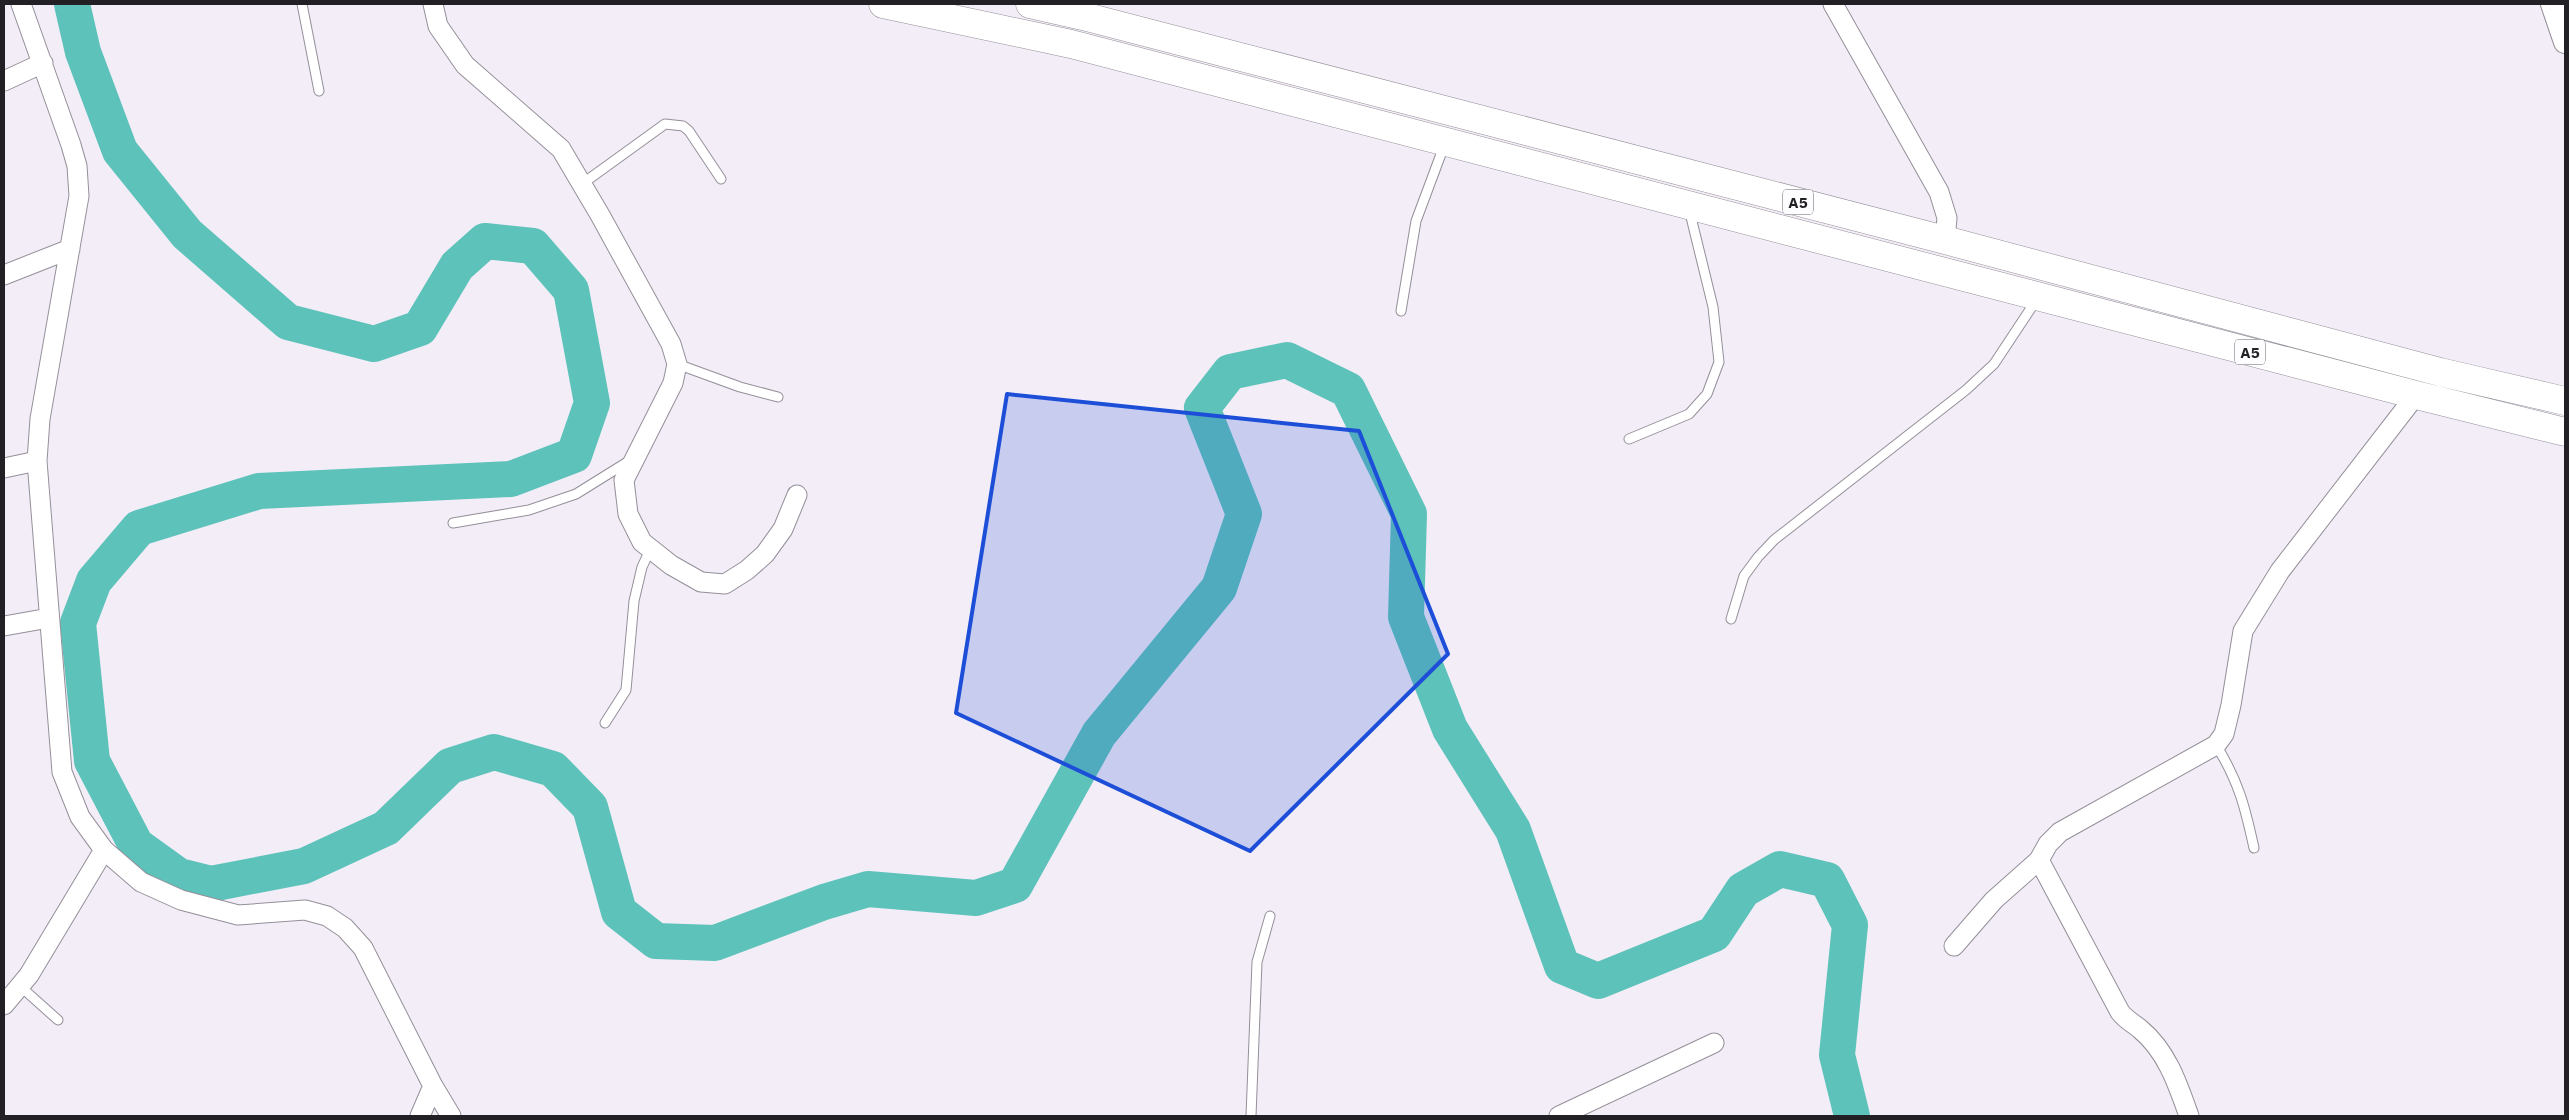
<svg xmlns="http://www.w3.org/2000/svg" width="2569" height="1120" font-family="'IBM Plex Sans',sans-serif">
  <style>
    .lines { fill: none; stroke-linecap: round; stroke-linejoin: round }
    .river { stroke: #5dc2ba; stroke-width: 36 }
    .service-casing { stroke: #948f99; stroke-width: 11 }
    .minor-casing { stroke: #948f99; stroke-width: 21 }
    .tertiary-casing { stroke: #948f99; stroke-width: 24 }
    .trunk-casing { stroke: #948f99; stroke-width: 29 }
    .service { stroke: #fff; stroke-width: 9 }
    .minor { stroke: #fff; stroke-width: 19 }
    .tertiary { stroke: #fff; stroke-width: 22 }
    .trunk { stroke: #fff; stroke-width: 28 }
    .marked { fill: #1d4ed8; fill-opacity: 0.2; stroke: #1d4ed8; stroke-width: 4; stroke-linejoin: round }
    .labels { text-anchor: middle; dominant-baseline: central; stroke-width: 4; stroke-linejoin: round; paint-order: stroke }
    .shield { fill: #fdfcfe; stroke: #646265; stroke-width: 1 }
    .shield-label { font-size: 15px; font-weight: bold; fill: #222024 }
  </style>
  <rect width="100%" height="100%" fill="#f3edf7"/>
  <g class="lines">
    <!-- river -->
    <path class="river" d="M72 4 83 52 120 151 187 234 288 322 374 344 420 328 457 266 485 241 533 246 571 290 592 403 574 455 511 479 259 491 139 528 94 581 78 623 92 761 136 845 179 876 211 884 304 866 386 828 450 766 494 752 553 769 590 807 619 912 656 941 715 943 824 902 868 889 976 898 1015 885 1099 734 1219 588 1244 514 1202 408 1230 372 1287 360 1348 390 1409 514 1406 617 1450 729 1513 830 1562 966 1598 981 1714 934 1743 890 1780 869 1827 880 1850 925 1837 1055 1852 1116"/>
    <!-- service casing -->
    <g class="service-casing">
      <path id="service" d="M302 4 319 91
        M582 184 665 124 683 126 689 131 721 179
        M1401 311 1416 221 1444 146
        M677 364 740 387 778 397
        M1629 439 1689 414 1707 394 1719 362 1713 307 1689 209
        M453 523 529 510 576 494 629 461
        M1731 619 1744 576 1758 557 1774 540 1966 390 1994 364 2037 299
        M605 723 626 690 634 601 642 567 651 548
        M2216 745C2239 782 2245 807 2254 848
        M20 986 58 1020
        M1251 1116 1257 962 1270 916"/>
    </g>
    <!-- minor casing -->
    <g class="minor-casing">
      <path id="minor" d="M21 4 71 145 77 166 79 196 40 419 37 461 62 772 80 817 104 850 141 882 181 900 238 915 305 910 327 916 345 928 363 948 433 1086 451 1116
        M433 4 438 26 465 65 561 149 600 215 671 344 677 364 673 383 624 480 628 514 642 542 671 565 701 582 725 584 747 570 765 554 783 529 797 495
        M1833 4 1939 192 1947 218 1945 240
        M4 81 43 63
        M4 275 70 249
        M4 468 37 461
        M4 626 49 618
        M2039 860 2120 1012C2126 1020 2133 1023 2140 1029 2167 1051 2178 1085 2189 1116
        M1954 946 1994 900 2039 860 2048 844 2060 832 2216 745 2224 734 2231 705 2243 631 2280 571 2416 395
        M4 1005 29 975 104 850
        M420 1116 433 1086
        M1559 1116 1714 1043"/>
    </g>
    <!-- tertiary casing -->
    <g class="tertiary-casing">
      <path id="tertiary" d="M2552 4 2565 42"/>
    </g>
    <!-- trunk casing -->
    <g class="trunk-casing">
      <path id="trunk" d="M883 4 1071 44 2416 395 2565 432
        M1030 4 1083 16 1945 240 2440 372 2565 401"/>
    </g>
    <!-- service -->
    <use href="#service" class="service"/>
    <!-- minor -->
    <use href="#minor" class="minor"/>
    <!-- tertiary -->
    <use href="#tertiary" class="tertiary"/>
    <!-- trunk -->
    <use href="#trunk" class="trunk"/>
  </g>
  <!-- marked area -->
  <path class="marked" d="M1007 394 1359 431 1448 654 1250 851 956 713Z"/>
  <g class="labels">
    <!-- shield labels -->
    <g class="shield">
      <rect x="1783" y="189.5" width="30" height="25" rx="4"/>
      <rect x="2235" y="339.5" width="30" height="25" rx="4"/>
    </g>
    <g class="shield-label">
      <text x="1798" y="202">A5</text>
      <text x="2250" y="352">A5</text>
    </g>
  </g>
  <!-- border -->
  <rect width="2569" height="1120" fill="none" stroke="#222024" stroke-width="10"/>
</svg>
